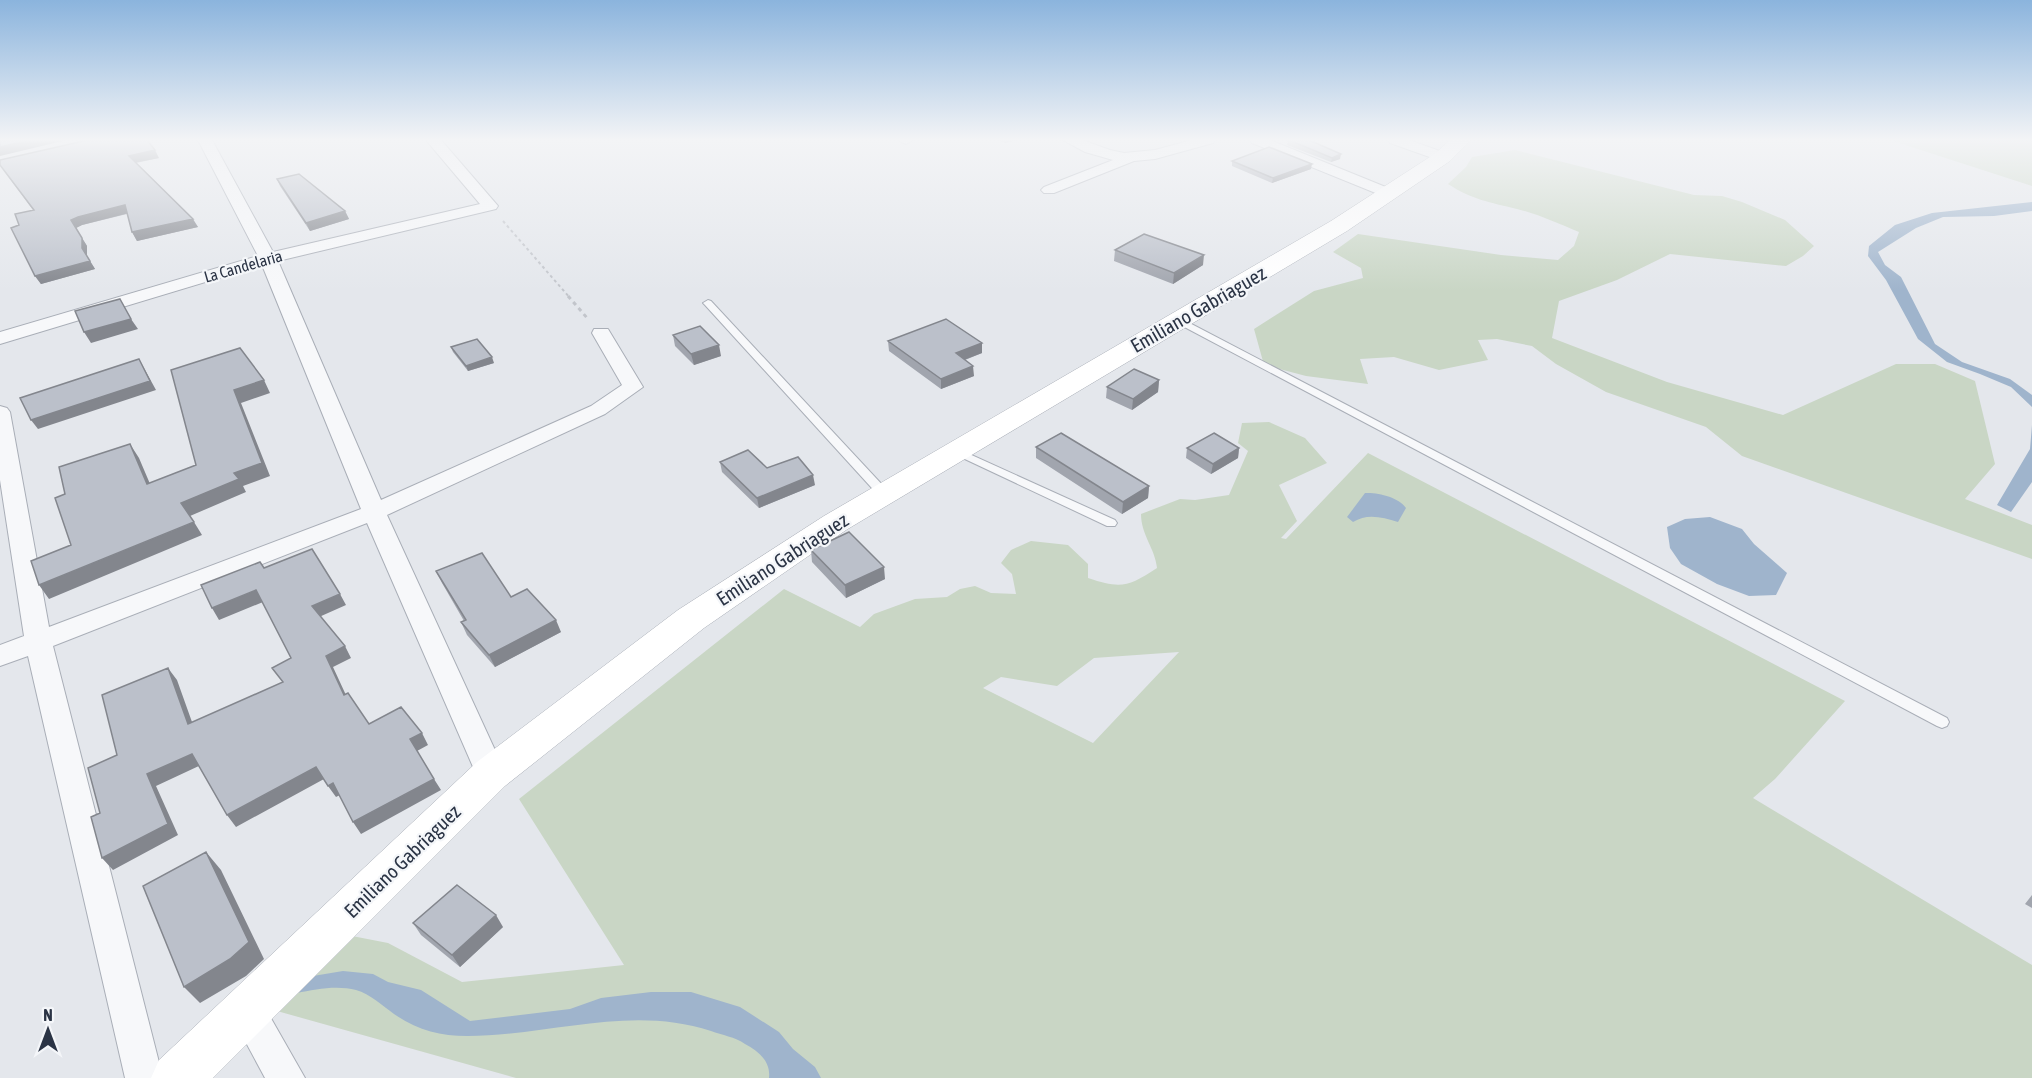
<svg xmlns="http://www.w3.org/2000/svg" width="2032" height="1078" font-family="'Asap Condensed',sans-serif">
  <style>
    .green { fill: #c9d6c5; fill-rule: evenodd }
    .water { fill: #9fb4cc }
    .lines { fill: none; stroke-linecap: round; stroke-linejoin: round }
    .service-casing { stroke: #a9aeb7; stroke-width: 2 }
    .minor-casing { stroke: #a9aeb7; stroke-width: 2 }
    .secondary-casing { stroke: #a9aeb7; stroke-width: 1 }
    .path-far1 { stroke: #c2c5cb; stroke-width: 2; stroke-dasharray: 3 3; stroke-linecap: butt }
    .path { stroke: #c2c5cb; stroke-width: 3; stroke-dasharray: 4 4; stroke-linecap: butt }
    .service { fill: #f7f8fa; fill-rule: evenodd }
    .minor { fill: #f7f8fa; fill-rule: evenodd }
    .secondary { fill: #fff; fill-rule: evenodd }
    .wall { fill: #a1a5ae }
    .shaded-wall { fill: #83868d }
    .building { fill: #bbc0ca; stroke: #83868d; stroke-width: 1.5 }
    .labels { text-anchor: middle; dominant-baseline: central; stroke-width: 4.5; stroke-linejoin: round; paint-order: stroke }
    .far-street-label { font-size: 16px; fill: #2b3445; stroke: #f4f6f9 }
    .street-label { font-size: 20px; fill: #2b3445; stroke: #f4f6f9 }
  </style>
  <rect width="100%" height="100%" fill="#e4e7ec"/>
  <!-- green -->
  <path class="green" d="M1890 140H2032V186Z
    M1515 150 1694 195 1722 196 1742 202 1785 220 1814 246 1803 256 1786 266 1670 254 1617 280 1559 301 1552 338 1667 382 1783 415 1896 364H1935L1975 381 1995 464 1965 499 2032 525V559L1742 456 1706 427 1606 392 1556 364 1532 346 1497 339 1478 340 1488 360 1439 370 1394 357 1360 359 1368 384 1306 376 1264 365 1254 329 1314 291 1363 278 1361 268 1333 252 1358 234 1501 255 1558 260 1574 246 1579 232C1559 224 1538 214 1517 209 1489 202 1473 200 1448 184L1466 167 1472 157Z
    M1269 422 1305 438 1327 463 1279 485 1297 521 1281 538 1286 539 1368 453 1845 701 1775 779 1753 798 2032 965V1078H516L277 1011 352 936 388 943 462 982 624 965 519 799 784 589 860 627 874 614 915 599 947 597 960 589 975 586 991 593 1016 594 1012 574 1001 563 1011 550 1031 541 1068 545 1088 564V578C1121 589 1128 587 1157 568 1155 548 1141 535 1141 514L1180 499 1195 500 1229 495 1248 451 1238 443 1242 423ZM1179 652 1093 743 983 688 1001 677 1057 686 1094 658Z"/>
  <!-- water -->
  <path class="water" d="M2032 202V211L1994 216 1943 217 1916 228 1878 252 1885 265 1901 277 1935 344 1962 362 2010 379 2032 395V407L2011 387 1980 374 1947 362 1918 339 1886 280 1868 256 1869 246 1895 225 1932 213Z
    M2032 425V482L2011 512 1997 505 2030 449Z
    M1365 493C1377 492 1399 497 1406 508L1398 522C1382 517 1367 513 1353 522L1347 517Z
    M1710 517 1742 529 1754 544 1787 573 1776 595 1749 596 1717 584 1681 564 1670 548 1667 527 1685 519Z
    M343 971 373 974 388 982 421 990 470 1021 570 1009 601 998 651 992H691L740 1007 779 1032 793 1049 815 1067 821 1078H769C771 1061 758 1051 745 1044 735 1037 722 1035 711 1031 630 1004 549 1036 467 1036 440 1036 417 1030 394 1014 383 1006 370 994 356 990 338 985 315 989 297 993L313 976Z"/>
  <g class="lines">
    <!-- service casing -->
    <g class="service-casing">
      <path id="service" d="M708 300 711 301 888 491 890 494 888 497H880L705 305 703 303Z
        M1178 317 1947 718 1949 722 1947 726 1942 728 1937 726 1175 322V318Z
        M956 448 1115 520 1117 523 1115 526H1107L952 453 951 451Z"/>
    </g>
    <!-- minor casing -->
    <g class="minor-casing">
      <path id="minor" d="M198 140H212L273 252 480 204 426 140H441L498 206 496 209 278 261 381 500 591 406 622 385 592 333 594 329H608L643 387 605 414 387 515 506 774 502 783 491 786 480 783 367 523 53 646 163 1078H125L28 656 0 666V645L24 636 0 480V406L7 408 10 412 49 627 361 509 262 265 0 344V332L258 256Z
        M898 140H913L906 144Z
        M1063 140H1082L1110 150 1124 153 1155 150 1192 140H1215L1213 143 1155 159 1134 161 1054 193H1044L1041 190 1044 187 1113 160 1085 152Z
        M1250 140H1270L1393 190 1396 193 1393 196H1383L1252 143Z
        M1388 140H1409L1448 154 1450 157 1448 160H1438L1390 143Z
        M247 994 260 999 305 1078H265L229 1011 234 999Z"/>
    </g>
    <!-- secondary casing -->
    <g class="secondary-casing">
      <path id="secondary" d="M1450 140H1471L1450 161 1347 231 846 530 704 628 505 786 213 1078H151L159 1060 477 762 678 610 824 516 1331 221 1436 153Z"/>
    </g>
    <!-- path-far1 -->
    <path class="path-far1" d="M503 221 570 298"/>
    <!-- path -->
    <path class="path" d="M568 296 588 319"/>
    <!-- service -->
    <use href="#service" class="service"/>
    <!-- minor -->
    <use href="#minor" class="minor"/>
    <!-- secondary -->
    <use href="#secondary" class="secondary"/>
  </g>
  <!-- wall -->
  <path class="wall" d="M997 140H1018L1005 143Z
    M1288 140 1340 159 1331 162 1287 145Z
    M159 158 136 163 198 227 137 241 132 232 127 214 82 225 76 228 87 246V256L95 269 41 284 35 276 19 225 33 210 2 168 0 165V160Z
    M1232 161 1311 169 1272 183 1232 166Z
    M277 179 345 211 349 219 310 231 280 186Z
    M1115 250 1203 265 1173 284 1114 261Z
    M673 335 721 356 694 365 675 346Z
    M888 341 982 353 965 360 974 376 941 389 889 351Z
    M451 347 494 363 468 371 453 352Z
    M1159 380 1158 392 1132 410 1106 398 1107 387Z
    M1036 447 1149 486 1148 498 1122 514 1036 458Z
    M1187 448H1239L1238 458 1211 474 1186 458Z
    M720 462 767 468 815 485 759 508 722 472Z
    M811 550 885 579 846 598 812 562Z
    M436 571 511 597 561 632 495 667 467 635 461 622 464 621 442 583Z
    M2032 895V908L2025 904Z
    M413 923 503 927 460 967 421 935Z"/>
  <!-- shaded-wall -->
  <path class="shaded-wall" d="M30 140H67L0 156V147Z
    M1005 140H1018L1005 143Z
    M155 150 159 158 133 163 129 156Z
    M1341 154 1340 159 1331 162 1332 158Z
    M1312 164 1311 169 1272 183 1273 178Z
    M125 205 129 213 82 225 76 228 71 220 78 217Z
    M345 211 349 219 310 231 306 223Z
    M193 219 198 227 137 241 132 232Z
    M82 238 87 246V257L82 248Z
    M1204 255 1203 265 1173 284 1174 273Z
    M90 261 95 269 41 284 35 276Z
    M131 319 138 329 91 343 84 332Z
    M982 343V353L956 363V353Z
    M719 345 721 356 694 365 691 354Z
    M492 357 494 363 468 371 466 366Z
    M139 359 156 390 38 429 31 420Z
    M973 366 974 376 941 389V379Z
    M264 380 270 393 241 403 270 476 243 486 246 492 190 516 181 503 234 473V390Z
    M1159 380 1158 392 1132 410 1133 399Z
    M130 444 139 458 156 498 147 484Z
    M1239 448 1238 458 1211 474 1213 464Z
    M813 475 815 485 759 508 757 498Z
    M1149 486 1148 498 1122 514 1123 502Z
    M194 522 202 535 49 599 39 585Z
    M884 567 885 579 846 598 845 585Z
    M256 590 263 602 219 620 212 608Z
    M340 594 346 605 319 617 312 606Z
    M556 620 561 632 495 667 489 655Z
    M345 646 351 658 333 667 351 706 344 695 326 656Z
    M168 668 177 680 197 736 188 724Z
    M422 733 428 745 417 751 410 739Z
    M192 754 201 765 156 786 178 835 113 870 102 858 147 774Z
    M316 767 324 779 236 827 227 815Z
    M434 779 441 790 361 834 353 822Z
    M333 783 340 795 336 797 328 786Z
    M206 852 221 870 264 959 246 976 200 1003 184 987Z
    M496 915 503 927 460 967 452 955Z"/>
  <!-- building -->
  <path class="building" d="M0 140H30L0 147Z
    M88 140H147L155 150 129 156 193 219 132 232 125 205 78 217 71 220 82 238V248L90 261 35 276 11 228 19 225 15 214 34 210 0 165V160Z
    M1289 140H1309L1341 154 1332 158Z
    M1269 147 1312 164 1273 178 1232 161Z
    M299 174 345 211 306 223 277 179Z
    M1144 234 1204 255 1174 273 1115 250Z
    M120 299 131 319 84 332 75 311Z
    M946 319 982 343 956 353 973 366 941 379 888 341Z
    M700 326 719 345 691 354 673 335Z
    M477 339 492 357 466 366 451 347Z
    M240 348 264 380 234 390 262 463 234 473 239 479 181 503 194 522 39 585 31 561 71 545 55 498 65 494 59 467 130 444 147 484 196 465 171 370Z
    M139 359 150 381 31 420 20 398Z
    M1134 369 1159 380 1133 399 1107 387Z
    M1061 433 1149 486 1123 502 1036 447Z
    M1214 433 1239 448 1213 464 1187 448Z
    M748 450 767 468 798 457 813 475 757 498 720 462Z
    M849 532 884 567 845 585 811 550Z
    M312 549 340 594 312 606 345 646 326 656 344 695 348 693 369 724 401 707 422 733 410 739 434 779 353 822 333 783 328 786 316 767 227 815 192 754 147 774 168 824 102 858 91 817 100 813 88 768 117 755 102 695 168 668 188 724 283 682 272 668 291 658 256 590 212 608 201 585 260 562 264 568Z
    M482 553 511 597 527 589 556 620 489 655 461 622 466 620 436 571Z
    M206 852 249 942 230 959 184 987 143 886Z
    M457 885 496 915 452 955 413 923Z"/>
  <!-- sky -->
  <linearGradient id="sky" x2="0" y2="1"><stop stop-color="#8bb4dd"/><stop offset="0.48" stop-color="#f3f4f6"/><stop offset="1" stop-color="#f3f4f6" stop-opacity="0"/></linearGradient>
  <rect width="2032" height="291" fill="url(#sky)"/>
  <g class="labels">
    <!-- far-street labels -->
    <g class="far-street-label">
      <text transform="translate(243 266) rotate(-16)">La Candelaria</text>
    </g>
    <!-- street labels -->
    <g class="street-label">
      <text transform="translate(1198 309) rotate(-30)">Emiliano Gabriaguez</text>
      <text transform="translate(782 559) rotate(-33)">Emiliano Gabriaguez</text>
      <text transform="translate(402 861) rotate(-44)">Emiliano Gabriaguez</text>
    </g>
  </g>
  <!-- north arrow -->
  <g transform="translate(48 1030)" stroke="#f4f6f9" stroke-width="4.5" paint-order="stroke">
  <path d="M0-4.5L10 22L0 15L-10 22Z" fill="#2b3445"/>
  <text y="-9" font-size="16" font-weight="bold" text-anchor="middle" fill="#2b3445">N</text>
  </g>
</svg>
